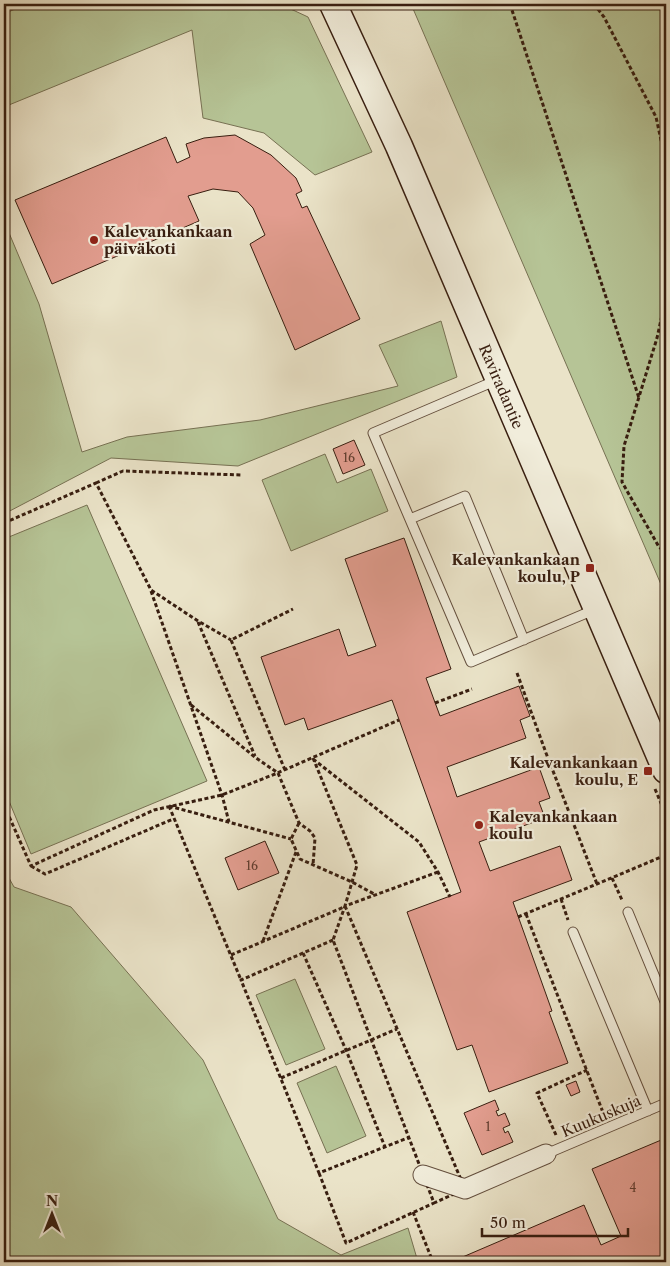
<svg xmlns="http://www.w3.org/2000/svg" width="670" height="1266" font-family="'Libre Caslon Text',serif">
  <style>
    .green { fill: #b6c496; stroke: #777153 }
    .building { fill: #e29d8f; stroke: #381e10 }
    .lines { fill: none; stroke-linecap: round; stroke-linejoin: round }
    .lane-casing { stroke: #644f3e; stroke-width: 11 }
    .street-casing { stroke: #644f3e; stroke-width: 21 }
    .secondary-casing { stroke: #381e10; stroke-width: 29 }
    .path { stroke: #381e10; stroke-width: 3; stroke-dasharray: 4 2.5; stroke-linecap: butt }
    .lane { stroke: #f1eddb; stroke-width: 9 }
    .street { stroke: #f1eddb; stroke-width: 19 }
    .secondary { stroke: #f1eddb; stroke-width: 26 }
    .poi-dot { fill: #8f2418; stroke: #f1eddb; stroke-width: 2 }
    .labels { text-anchor: middle; dominant-baseline: central; stroke-width: 4.5; stroke-linejoin: round; paint-order: stroke }
    .number-label { font-size: 12px; fill: #623e30 }
    .poi-label { font-size: 15px; font-weight: bold; fill: #381e10; stroke: #f1eddb; text-anchor: start }
    .street-label { font-size: 15px; fill: #381e10; stroke: #f1eddb }
  </style>
  <rect width="100%" height="100%" fill="#eae3c8"/>
  <filter id="stains"><feTurbulence type="fractalNoise" baseFrequency=".004" numOctaves="4"/><feColorMatrix values="0 0 0 0 .2 0 0 0 0 .09 0 0 0 0 .02 0 0 0 .5 -.17"/></filter>
  <radialGradient id="worn" r=".72"><stop offset=".6" stop-color="#630" stop-opacity="0"/><stop offset="1" stop-color="#630" stop-opacity=".3"/></radialGradient>
  <!-- green -->
  <path class="green" d="M26 4H280L308 17 372 152 315 175 264 133 203 118 192 30 4 107V14Z
    M411 4H666V596Z
    M4 221 39 304 82 452 127 437 260 420 398 386 379 345 441 321 457 377 238 466 111 458 4 514Z
    M325 454 337 483 371 469 388 511 291 551 262 480Z
    M87 505 207 781 31 854 4 789V539Z
    M4 869 14 887 71 907 203 1060 278 1219 341 1255 408 1228 418 1262H4Z
    M295 979 325 1049 286 1065 256 995Z
    M336 1066 366 1136 327 1153 297 1083Z"/>
  <!-- building -->
  <path class="building" d="M235 135 271 155 296 178 302 191 296 194 302 208 307 206 360 319 295 350 250 244 265 235 253 208 238 192 213 189 188 196 199 221 52 284 15 200 166 137 177 163 190 157 186 144 204 138Z
    M354 440 365 465 343 474 333 449Z
    M404 538 451 669 426 678 440 716 519 686 530 716 520 720 526 738 447 767 457 797 539 767 550 798 539 802 545 818 479 842 490 871 560 846 572 880 513 902 552 1011 549 1012 568 1063 489 1092 472 1045 457 1050 407 912 461 892 392 700 308 730 304 718 285 725 261 657 339 629 348 656 376 646 345 559Z
    M265 841 279 873 238 890 225 858Z
    M576 1081 580 1092 571 1096 566 1085Z
    M495 1100 499 1110 496 1111 498 1116 505 1113 510 1125 503 1128 505 1133 508 1131 513 1142 482 1155 464 1113Z
    M666 1138V1262H459L458 1259 584 1205 601 1245 621 1236 592 1169Z"/>
  <g class="lines">
    <!-- lane casing -->
    <g class="lane-casing">
      <path id="lane" d="M497 380 373 433 471 662 596 609
        M410 519 465 496 524 640
        M628 912 666 1004
        M573 932 648 1111
        M546 1154 666 1103"/>
    </g>
    <!-- street casing -->
    <g class="street-casing">
      <path id="street" d="M423 1175 465 1189 546 1154"/>
    </g>
    <!-- secondary casing -->
    <g class="secondary-casing">
      <g id="secondary">
        <path id="s1" d="M333 4 399 146 666 770"/>
      </g>
    </g>
    <!-- path -->
    <path class="path" d="M510 4 639 398
      M594 4 604 17 656 117 666 163
      M666 297 657 338 624 446 622 482 659 547 666 553
      M96 483 123 471 241 475
      M4 523 96 483 151 590 198 621 231 640
      M151 591 222 795 229 822
      M198 622 255 756
      M517 673 546 753 597 884
      M435 703 472 689
      M191 705 256 758 278 773 299 823 310 831 315 838 313 865
      M313 758 357 865 345 906 438 872
      M313 759 419 842 438 872 450 897
      M285 770 231 640 293 609
      M655 789 666 815
      M4 805 31 866 154 810 222 795 275 774 399 720
      M169 806 241 980
      M169 806 291 839
      M299 823 291 839 300 859 352 882 376 895
      M31 866 45 874 173 819
      M612 878 622 900
      M561 899 568 920
      M345 906 465 1189 434 1203 333 940Z
      M526 914 604 1115
      M518 917 666 855
      M333 940 241 980 319 1173 410 1137
      M263 941 296 852
      M303 953 346 1050 385 1147
      M231 955 344 907
      M281 1078 397 1029
      M556 1135 537 1093 587 1070
      M319 1173 346 1243 434 1203
      M413 1212 433 1262"/>
    <!-- lane -->
    <use href="#lane" class="lane"/>
    <!-- street -->
    <use href="#street" class="street"/>
    <!-- secondary -->
    <use href="#secondary" class="secondary"/>
  </g>
  <!-- markers -->
  <g class="poi-dot">
    <circle cx="94" cy="240" r="5"/>
    <rect x="585" y="563" width="10" height="10" rx="2.5"/>
    <rect x="643" y="766" width="10" height="10" rx="2.5"/>
    <circle cx="479" cy="825" r="5"/>
  </g>
  <g class="labels">
    <!-- number labels -->
    <g class="number-label">
      <text x="349" y="457">16</text>
      <text x="252" y="865">16</text>
      <text x="488" y="1126">1</text>
      <text x="633" y="1187">4</text>
    </g>
    <!-- poi labels -->
    <g class="poi-label">
      <text x="104" y="231">Kalevankankaan<tspan x="104" dy="17">päiväkoti</tspan></text>
      <text x="580" y="559" text-anchor="end">Kalevankankaan<tspan x="580" dy="17">koulu, P</tspan></text>
      <text x="638" y="762" text-anchor="end">Kalevankankaan<tspan x="638" dy="17">koulu, E</tspan></text>
      <text x="489" y="816">Kalevankankaan<tspan x="489" dy="17">koulu</tspan></text>
    </g>
    <!-- street labels -->
    <g class="street-label">
      <text stroke="none"><textPath href="#s1" startOffset="418">Raviradantie</textPath></text>
      <text transform="translate(601 1116) rotate(-23)">Kuukuskuja</text>
    </g>
  </g>
  <!-- margin -->
  <rect width="670" height="1266" fill="none" stroke="#eae3c8" stroke-width="20"/>
  <rect x="5" y="5" width="660" height="1256" fill="none" stroke="#381e10" stroke-width="2.5"/>
  <rect x="10" y="10" width="650" height="1246" fill="none" stroke="#381e10"/>
  <!-- north arrow -->
  <g transform="translate(52 1214)" stroke="#f1eddb" stroke-width="4" paint-order="stroke">
  <path d="M0-4L9 19L0 12L-9 19Z" fill="#381e10"/>
  <text y="-8" font-size="14" font-weight="bold" text-anchor="middle" fill="#381e10">N</text>
  </g>
  <!-- scale -->
  <path d="M482 1228v8h146v-8" fill="none" stroke="#381e10" stroke-width="2.5"/>
  <text x="490" y="1228" font-size="15" fill="#381e10" stroke="#f1eddb" stroke-width="4" paint-order="stroke">50 m</text>
  <rect width="100%" height="100%" filter="url(#stains)"/>
  <rect width="100%" height="100%" fill="url(#worn)"/>
</svg>
